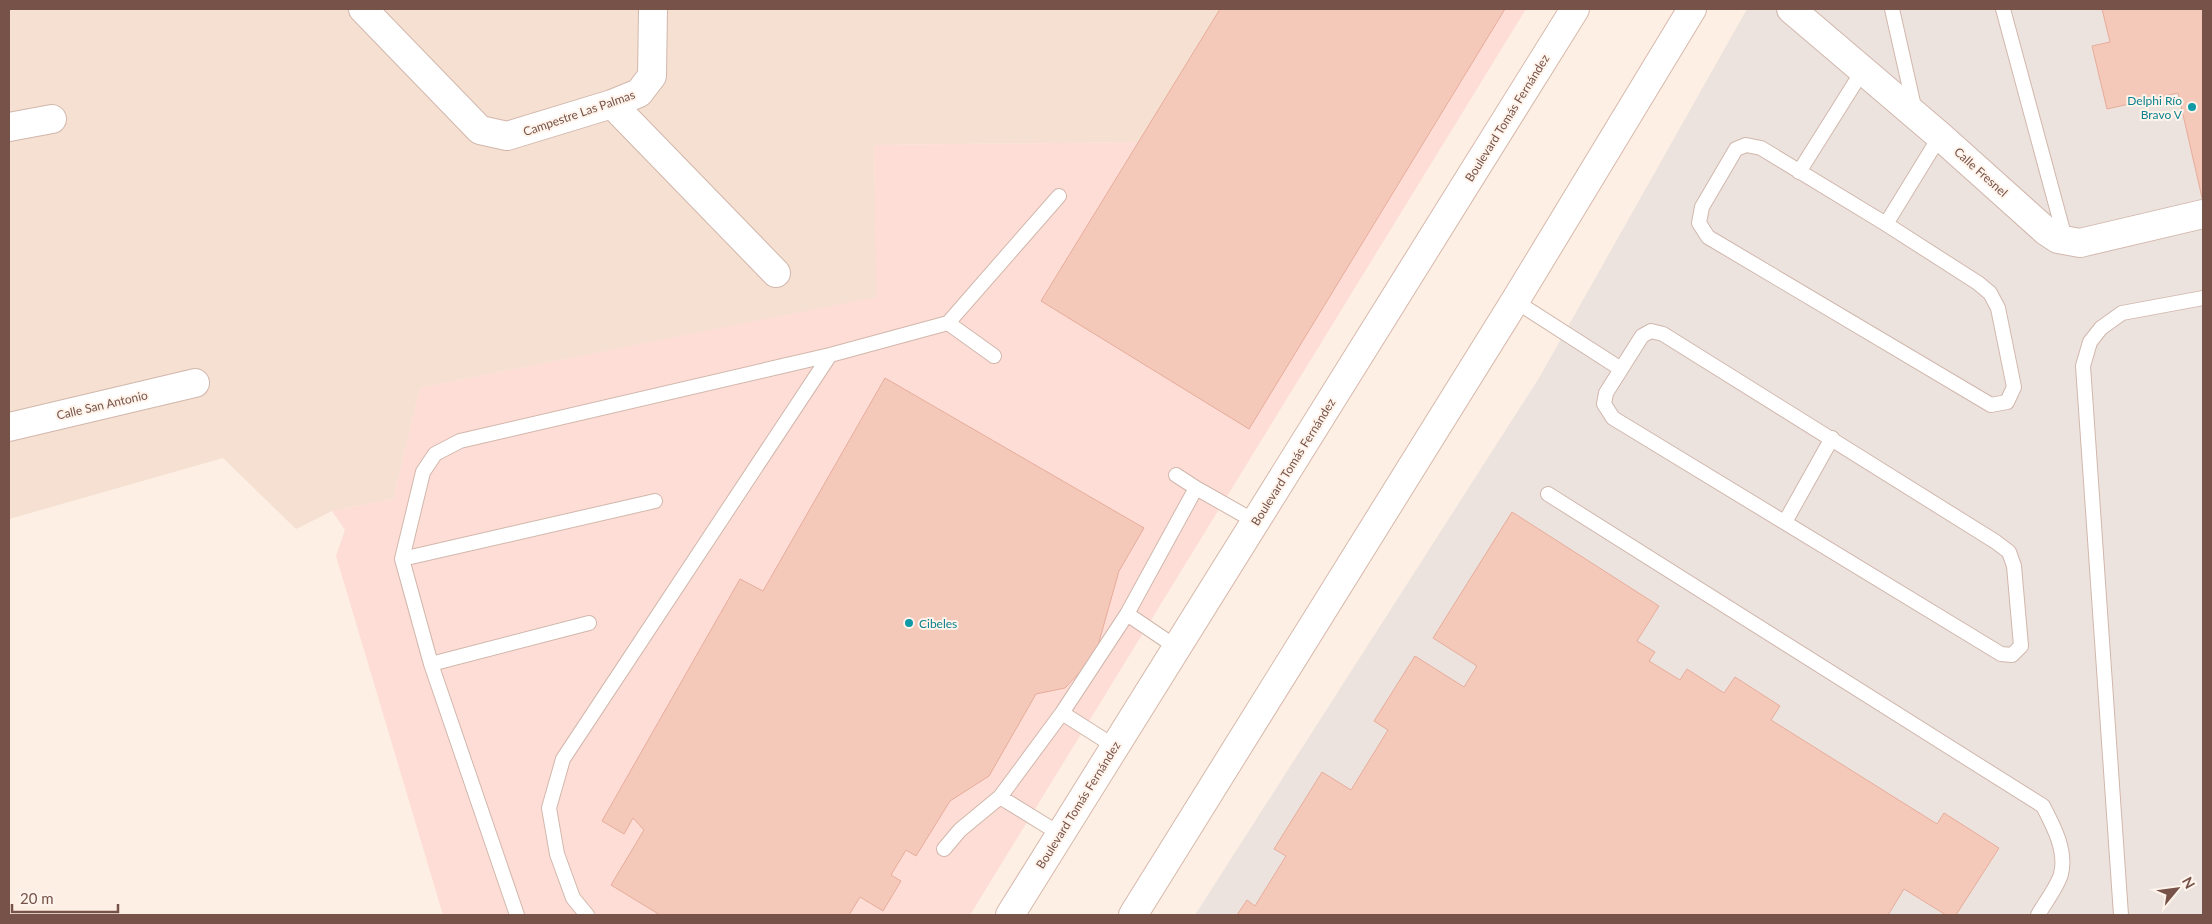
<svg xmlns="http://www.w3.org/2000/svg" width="2212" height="924" font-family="Lato,sans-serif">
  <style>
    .residential { fill: #f5e0d2 }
    .commercial { fill: #feddd7 }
    .industrial { fill: #ece3de }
    .building { fill: #f4c9ba; stroke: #e7ac9a }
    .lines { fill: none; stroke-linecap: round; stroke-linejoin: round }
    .lane-casing { stroke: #d1b7ac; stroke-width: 16 }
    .street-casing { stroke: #d1b7ac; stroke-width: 30 }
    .secondary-casing { stroke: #d7b8ab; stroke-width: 30 }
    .lane { stroke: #fff; stroke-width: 14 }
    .street { stroke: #fff; stroke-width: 28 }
    .secondary { stroke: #fff; stroke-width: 28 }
    .culture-dot { fill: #0f9aa8; stroke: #fff4eb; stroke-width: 2 }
    .labels { text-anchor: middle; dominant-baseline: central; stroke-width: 4; stroke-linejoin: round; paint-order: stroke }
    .culture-label { font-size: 12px; fill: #0d838f; stroke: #fff4eb; text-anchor: end }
    .street-label { font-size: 12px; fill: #775248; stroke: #fff4eb }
  </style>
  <rect width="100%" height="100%" fill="#fdefe3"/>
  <!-- residential -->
  <path class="residential" d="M9 9H1220L1139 142 874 145 877 297 420 388 393 499 332 511 296 529 223 458 9 519Z"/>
  <!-- commercial -->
  <path class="commercial" d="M1220 9H1526L970 915H443L336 556 345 530 332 511 393 499 420 388 876 297 874 145 1139 142Z"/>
  <!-- industrial -->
  <path class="industrial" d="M1747 9H2203V915H1195L1539 378Z"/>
  <!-- building -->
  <path class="building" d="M1220 9H1505L1249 429 1041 301Z
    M2102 9H2203V202L2178 93 2107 109 2092 46 2110 42Z
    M885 378 1144 528 1119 571 1095 656 1065 688 1036 694 989 776 950 801 916 856 906 850 891 875 901 881 883 911 860 897 849 915H660L611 885 644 830 633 818 624 834 602 821 740 579 763 591Z
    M1512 512 1659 606 1637 641 1655 652 1649 661 1680 680 1687 669 1724 693 1735 677 1780 706 1771 720 1937 824 1944 813 1999 848 1956 915H1946L1904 889 1888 915H1237L1247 900 1255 906 1286 856 1274 849 1322 772 1351 790 1388 730 1374 721 1415 656 1464 687 1477 666 1433 638Z"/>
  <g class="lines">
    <!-- lane casing -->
    <g class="lane-casing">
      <path id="lane" d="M1892 9 1915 111
        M2003 9 2066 242
        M1746 145 1761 148 1886 224 1978 283 1990 293 1998 308 2014 387 2007 402 1991 405 1708 237 1699 223 1702 207 1736 149Z
        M1799 172 1863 70
        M1886 224 1940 136
        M1515 301 1621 369
        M948 323 994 356
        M1651 331 1663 334 1996 542 2009 552 2014 566 2021 646 2012 655 2001 654 1613 418 1604 404 1606 393 1642 336Z
        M1176 475 1196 488
        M1548 494 2043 806C2053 825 2067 851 2061 874 2058 886 2044 904 2038 915
        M1785 522 1832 438
        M402 559 655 501
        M1127 614 1176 647
        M431 664 589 623
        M1062 713 1114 746
        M1000 797 1060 834
        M944 849 960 830 1000 797 1062 713 1127 614 1196 488 1256 522
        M517 915 431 664 402 559 423 472 435 454 460 441 830 355
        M587 915 573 898 557 854 549 808 563 759 830 355 948 323 1059 196
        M2121 915 2083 366 2090 342 2101 328 2122 313 2203 298"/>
    </g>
    <!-- street casing -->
    <g class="street-casing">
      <path id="street" d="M363 9 480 130 507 136 612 104 639 93 652 76 653 9
        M1791 9 1940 136 2046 231 2058 239 2080 243 2203 214
        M612 104 776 273
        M9 127 52 119
        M9 427 195 383"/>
    </g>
    <!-- secondary casing -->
    <g class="secondary-casing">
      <path id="secondary" d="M1010 915 1575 9
        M1133 915 1515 301 1692 9"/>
    </g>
    <!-- lane -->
    <use href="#lane" class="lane"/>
    <!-- street -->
    <use href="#street" class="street"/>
    <!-- secondary -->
    <use href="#secondary" class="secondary"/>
  </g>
  <!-- markers -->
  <g class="culture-dot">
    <circle cx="2192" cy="107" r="5"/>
    <circle cx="909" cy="623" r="5"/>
  </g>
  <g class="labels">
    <!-- culture labels -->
    <g class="culture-label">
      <text x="2182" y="100">Delphi Río<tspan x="2182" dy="14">Bravo V</tspan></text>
      <text x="919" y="623" text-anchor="start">Cibeles</text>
    </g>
    <!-- street labels -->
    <g class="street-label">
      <text transform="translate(579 113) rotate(-19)">Campestre Las Palmas</text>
      <text transform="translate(1507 118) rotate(-58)">Boulevard Tomás Fernández</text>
      <text transform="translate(1981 172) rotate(42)">Calle Fresnel</text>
      <text transform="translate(102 405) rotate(-13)">Calle San Antonio</text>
      <text transform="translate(1293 462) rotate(-58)">Boulevard Tomás Fernández</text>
      <text transform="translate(1078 805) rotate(-58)">Boulevard Tomás Fernández</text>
    </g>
  </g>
  <!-- border -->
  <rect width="2212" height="924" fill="none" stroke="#775248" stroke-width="20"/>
  <!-- north arrow -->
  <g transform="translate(2177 889) rotate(61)" stroke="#fff4eb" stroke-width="4" paint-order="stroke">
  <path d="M0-4L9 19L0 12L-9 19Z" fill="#775248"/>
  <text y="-8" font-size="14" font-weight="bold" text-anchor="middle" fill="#775248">N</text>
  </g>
  <!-- scale -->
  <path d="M12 904v8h106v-8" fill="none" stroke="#775248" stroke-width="2.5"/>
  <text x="20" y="904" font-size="15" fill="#775248" stroke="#fff4eb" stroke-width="4" paint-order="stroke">20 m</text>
</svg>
